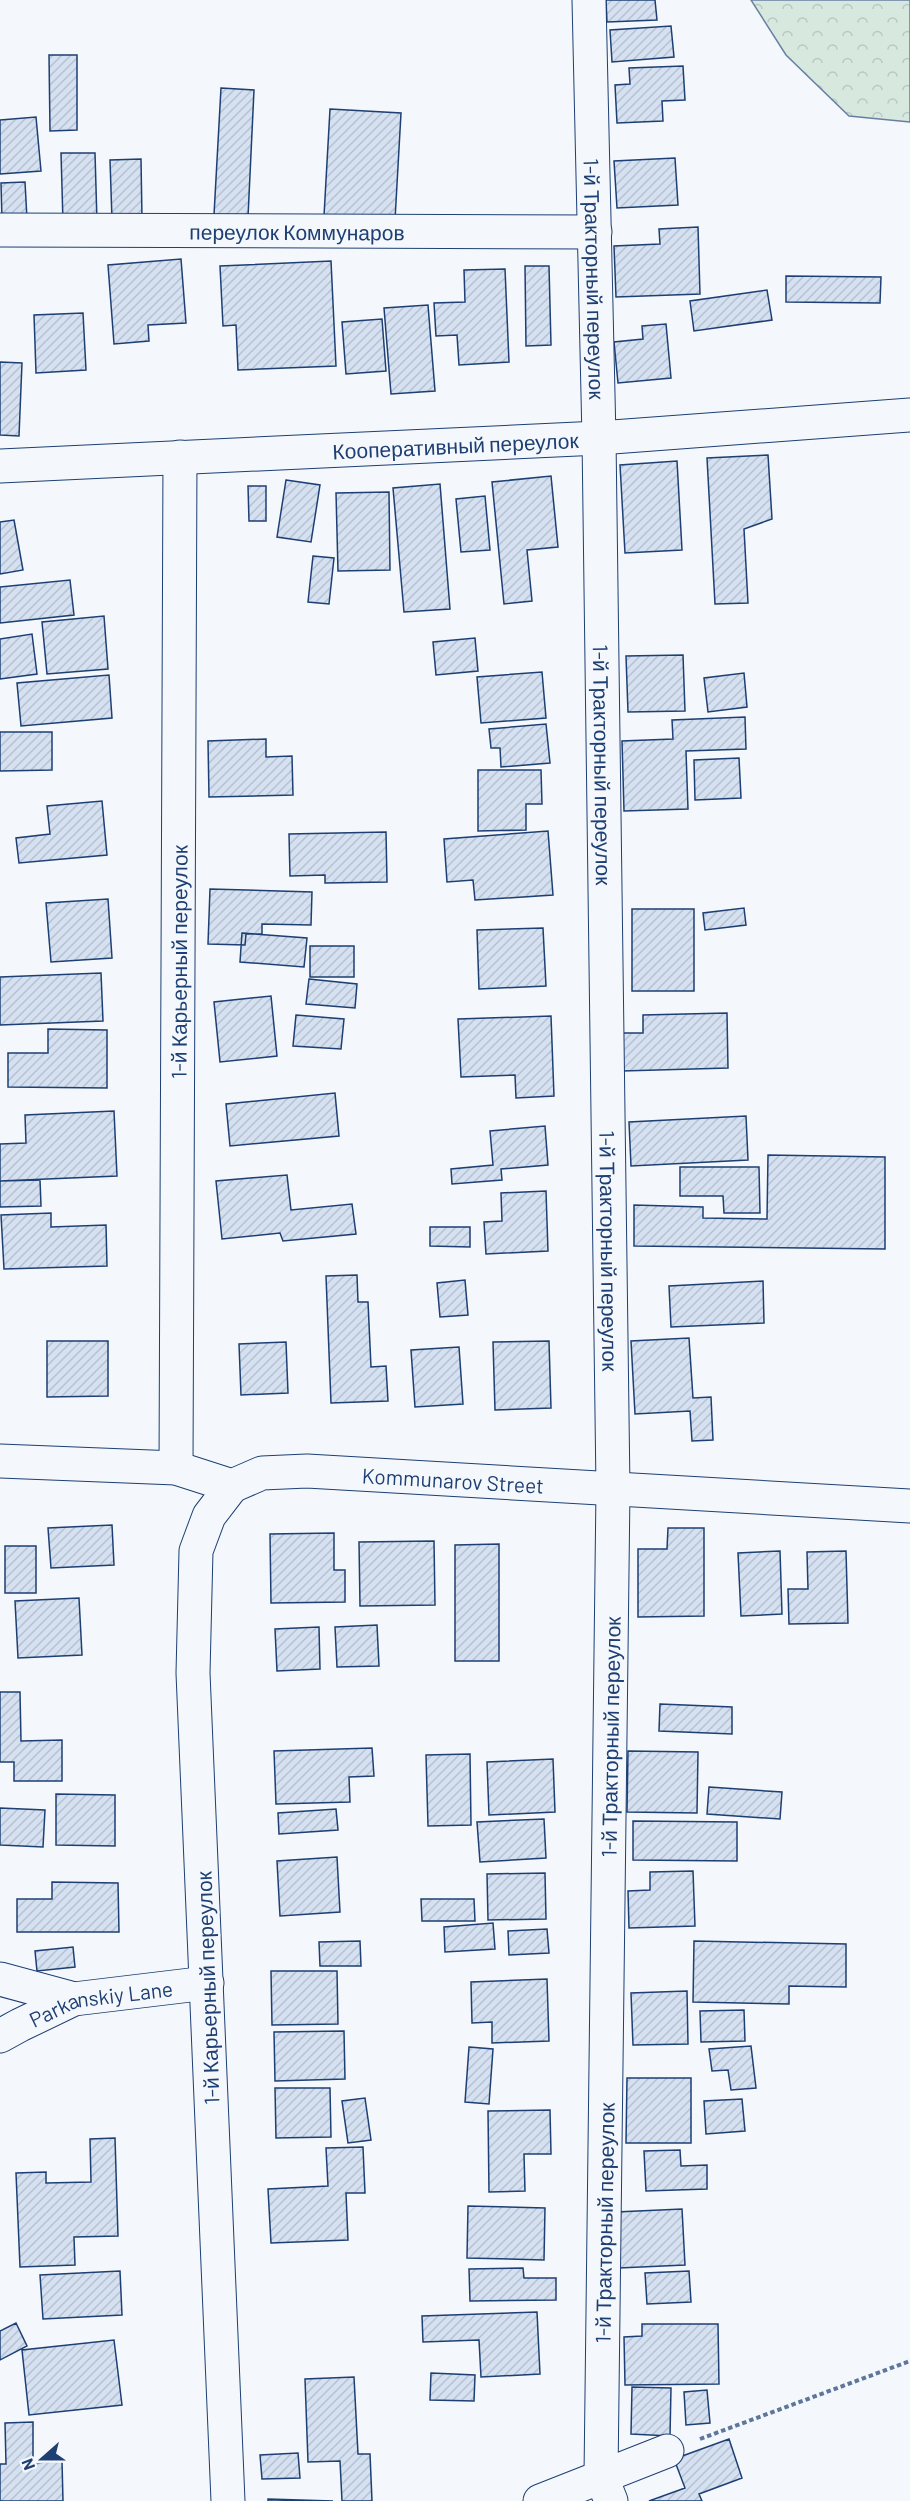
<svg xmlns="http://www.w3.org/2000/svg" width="910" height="2501" font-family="Barlow,sans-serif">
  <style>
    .forest { fill: url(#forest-crowns); stroke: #687fa3; stroke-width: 1.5 }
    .building { fill: url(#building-hatch); stroke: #1d3f73; stroke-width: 1.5 }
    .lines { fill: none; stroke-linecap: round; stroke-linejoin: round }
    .minor-casing { stroke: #1d3f73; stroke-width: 35 }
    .path { stroke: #5e769c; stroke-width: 4; stroke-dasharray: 4.5 3; stroke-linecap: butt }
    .minor { stroke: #f4f7fb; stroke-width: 33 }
    .labels { text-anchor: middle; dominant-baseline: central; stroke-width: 4.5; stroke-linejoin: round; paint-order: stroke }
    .street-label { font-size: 21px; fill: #1d3f73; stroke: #f4f7fb }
  </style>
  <defs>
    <pattern id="forest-crowns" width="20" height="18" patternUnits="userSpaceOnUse" patternTransform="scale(1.5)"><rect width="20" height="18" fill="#d7e8df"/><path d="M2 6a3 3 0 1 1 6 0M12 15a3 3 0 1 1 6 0" fill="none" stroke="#b8c8c3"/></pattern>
    <pattern id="building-hatch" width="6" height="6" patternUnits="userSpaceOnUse" patternTransform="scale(1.5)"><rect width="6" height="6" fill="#d5e0f0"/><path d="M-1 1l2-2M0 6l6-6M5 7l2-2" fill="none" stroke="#b6c1d1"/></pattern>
  </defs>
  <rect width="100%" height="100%" fill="#f4f7fb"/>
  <!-- forest -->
  <path class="forest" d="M751 0H910V122L849 116 786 55Z"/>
  <!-- building -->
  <path class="building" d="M606 0H655L657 20 607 22Z
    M671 26 674 57 612 62 610 30Z
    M49 55H77V130L50 131Z
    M683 66 685 100 662 101 663 121 617 123 615 85 630 84 629 68Z
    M221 88 254 90 248 217 214 215Z
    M330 109 401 113 395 220 324 216Z
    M36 117 41 171 0 174V120Z
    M61 153H95L97 222H63Z
    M675 158 678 205 617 208 614 161Z
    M141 159 142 219 112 220 110 160Z
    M25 182 27 219 2 220 1 183Z
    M698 227 700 294 616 297 614 246 660 244 659 229Z
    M181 259 186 323 148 325 149 341 114 344 108 265Z
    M331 261 336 366 238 370 236 325 223 326 220 266Z
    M525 266H549L551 345 526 346Z
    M505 269 509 362 459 365 457 335 436 336 434 303 465 302 464 270Z
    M786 276 881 277 880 303 786 302Z
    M767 290 772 320 694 331 690 301Z
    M428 305 435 391 391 394 384 308Z
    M83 313 86 370 36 373 34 315Z
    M382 319 386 371 346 374 342 322Z
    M666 324 671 378 618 383 614 342 643 339 642 326Z
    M0 362 22 363 19 436 0 435Z
    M768 455 772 519 744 529 748 603 715 604 707 458Z
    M677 461 682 550 625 553 620 465Z
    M551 476 558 547 527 550 532 601 504 604 492 482Z
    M286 480 320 485 311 542 277 537Z
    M440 484 450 609 404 612 393 488Z
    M248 486H266V521H249Z
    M389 492 390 570 338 571 336 493Z
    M485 496 490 550 461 552 456 499Z
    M14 520 23 570 0 574V522Z
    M313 556 334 558 329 604 308 602Z
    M70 580 74 615 0 623V587Z
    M104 616 108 669 47 674 42 622Z
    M32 634 37 674 0 679V639Z
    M475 638 478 671 436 675 433 642Z
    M683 655 685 711 628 712 626 656Z
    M542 672 546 718 481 723 477 677Z
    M744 673 747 707 708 712 704 678Z
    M109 675 112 718 21 726 17 683Z
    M745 717 746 749 686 751 688 809 624 811 622 741 673 739 672 720Z
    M546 724 550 763 501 767 500 748H491L489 729Z
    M0 732H52V770L0 771Z
    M266 739V757L292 756 293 795 209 797 208 741Z
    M739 758 741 798 695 800 694 760Z
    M478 770H541L542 804H526V830L478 831Z
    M102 801 107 855 19 863 16 838 50 834 47 806Z
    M548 831 553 895 475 900 473 880 447 882 444 839Z
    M386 832 387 882 325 883V875L290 876 289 834Z
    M210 889 312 892 311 925 262 924V934H246L245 945 208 944Z
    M108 899 112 958 51 962 46 903Z
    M744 908 746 925 705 930 703 913Z
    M632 909H694V991H632Z
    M543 928 546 986 479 989 477 930Z
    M242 933 307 938 304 967 240 962Z
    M310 946H354V977H310Z
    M101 973 103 1021 0 1025V977Z
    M309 979 357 984 355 1008 306 1004Z
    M271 996 277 1056 220 1062 214 1002Z
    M727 1013 728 1068 622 1071 621 1033H643V1015Z
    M296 1015 344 1019 341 1049 293 1046Z
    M551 1016 554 1096 516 1098 515 1075 461 1077 458 1019Z
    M48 1029 107 1030V1088L8 1087V1053H48Z
    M335 1093 339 1136 230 1146 226 1104Z
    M114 1111 117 1176 0 1181V1144L26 1143 25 1115Z
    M746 1116 748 1160 631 1166 629 1122Z
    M545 1126 548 1165 501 1169 502 1180 452 1184 451 1169 493 1165 490 1131Z
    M768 1155 885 1157V1249L634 1246V1205L703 1207V1218L767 1219Z
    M680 1167H759L760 1213H724L723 1196H680Z
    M287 1175 291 1210 352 1204 356 1234 283 1241 280 1233 222 1239 216 1181Z
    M40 1180 41 1206 0 1207V1181Z
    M546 1191 548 1251 486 1254 484 1222 502 1221 501 1193Z
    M51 1213V1227L106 1225 107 1266 4 1269 1 1215Z
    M430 1227H470V1247L430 1246Z
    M357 1275 358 1302H368L371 1367 386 1366 388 1401 331 1403 326 1276Z
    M465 1280 468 1315 440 1317 437 1283Z
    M763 1281 764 1323 671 1327 669 1286Z
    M689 1338 693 1398 711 1397 713 1440 692 1441 690 1411 635 1414 631 1341Z
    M47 1341H108V1396L47 1397Z
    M549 1341 551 1408 495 1410 493 1342Z
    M286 1342 288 1393 241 1395 239 1344Z
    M459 1347 463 1404 415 1407 411 1350Z
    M112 1525 114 1565 51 1568 48 1528Z
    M668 1528H704V1616L638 1617V1549H667Z
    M334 1533V1570H345V1602L271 1603 270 1534Z
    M434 1541 435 1605 360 1606 359 1542Z
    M499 1544V1661H455V1545Z
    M5 1546H36V1593H5Z
    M780 1551 782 1614 741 1616 738 1553Z
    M846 1551 848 1623 789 1624 788 1589H808L807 1552Z
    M79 1598 82 1655 18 1658 15 1601Z
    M377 1625 379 1666 337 1667 335 1627Z
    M319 1627 320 1669 277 1671 275 1629Z
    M0 1692H20L21 1741 62 1740V1781H14V1762H0Z
    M660 1704 732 1707V1734L659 1731Z
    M372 1748 374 1776 349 1777 350 1802 276 1804 274 1751Z
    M628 1751 698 1752 697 1813 627 1812Z
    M470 1754 471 1825 428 1826 426 1755Z
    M553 1759 555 1812 489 1815 487 1762Z
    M709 1787 782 1792 780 1819 707 1814Z
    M56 1794 115 1795V1846L56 1845Z
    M0 1808 45 1810 43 1847 0 1845Z
    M336 1809 338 1830 279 1834 278 1813Z
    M544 1819 546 1858 480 1862 477 1822Z
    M633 1821 737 1822V1861L633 1860Z
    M337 1857 340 1912 280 1916 277 1861Z
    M693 1871 695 1926 629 1928 628 1891 650 1890V1872Z
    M545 1873 546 1919 488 1920 487 1874Z
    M52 1882 118 1883 119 1932H17V1899H52Z
    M421 1899H474L475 1921H422Z
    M493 1923 495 1949 445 1952 444 1927Z
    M547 1929 549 1953 509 1955 508 1931Z
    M360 1941 361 1966H320L319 1942Z
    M694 1941 846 1944V1987L789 1986V2004L693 2002Z
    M73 1947 75 1967 37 1971 35 1951Z
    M271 1971H337L338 2024 272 2025Z
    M547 1979 549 2041 492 2043V2022L472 2023 471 1982Z
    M687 1991 688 2044 633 2045 631 1993Z
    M744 2010 745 2041 701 2042 700 2011Z
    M344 2031 345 2079 275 2081 274 2032Z
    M751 2046 756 2088 731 2090 728 2070 712 2071 709 2049Z
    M469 2047 493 2049 489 2104 465 2102Z
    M627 2078H691V2143H626Z
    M275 2088H330L331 2137 276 2138Z
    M365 2098 371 2140 348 2143 342 2101Z
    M742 2099 745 2131 706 2134 704 2101Z
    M550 2110 551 2154H524L525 2191 489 2192 488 2111Z
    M115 2138 118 2236 74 2237 75 2265 20 2267 16 2173 46 2172V2183L91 2182 90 2139Z
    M363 2147 365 2193H346L348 2240 271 2243 268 2189 328 2186 326 2148Z
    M680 2150 681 2166 707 2165V2189L646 2191 644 2151Z
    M468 2206 545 2208 544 2260 467 2258Z
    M682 2209 685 2265 619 2268 616 2212Z
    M523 2268 524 2278H556V2300L470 2301 469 2269Z
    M120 2271 122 2315 43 2319 40 2275Z
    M689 2271 691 2302 647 2304 645 2273Z
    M537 2312 540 2374 481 2377 479 2340 423 2342 422 2316Z
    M16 2323 27 2346 0 2360V2331Z
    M642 2324H718L719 2384 625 2385 624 2337 642 2336Z
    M114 2340 122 2405 29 2415 22 2350Z
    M431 2373 475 2375 474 2401 430 2400Z
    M354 2377 358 2454H370L372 2501H342L340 2461 308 2462 305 2379Z
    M632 2387 671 2388 670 2436 631 2434Z
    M707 2390 710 2423 686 2425 684 2392Z
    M33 2422V2463L62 2461 63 2501H0V2464H6L5 2423Z
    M729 2439 742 2478 699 2494 702 2501H649L685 2488 674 2459Z
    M298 2453 300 2478 262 2479 260 2455Z
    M268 2499 333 2501H268Z"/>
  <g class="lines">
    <!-- minor casing -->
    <g class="minor-casing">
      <g id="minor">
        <path id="s1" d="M589 0 599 438 613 1489 601 2476 611 2501"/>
        <path id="s2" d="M0 230 595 232"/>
        <path id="s3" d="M0 466 599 438 910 415"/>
        <path id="s4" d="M0 1461 176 1468 232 1486 262 1473 307 1471 910 1506"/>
        <path id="s5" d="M176 1468 180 457"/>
        <path d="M0 1979 74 1999"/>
        <path id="s6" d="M0 2036 20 2025 74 1999 207 1983"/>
        <path d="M228 2501 193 1673 196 1551 209 1516 232 1486"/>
        <path d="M540 2501 667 2451"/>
      </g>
    </g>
    <!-- path -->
    <path class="path" d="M700 2439 910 2361"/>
    <!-- minor -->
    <use href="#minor" class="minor"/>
  </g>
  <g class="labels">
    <!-- street labels -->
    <g class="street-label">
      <text stroke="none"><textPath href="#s2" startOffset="297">переулок Коммунаров</textPath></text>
      <text stroke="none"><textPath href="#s1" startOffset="279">1-й Тракторный переулок</textPath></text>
      <text stroke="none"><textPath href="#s3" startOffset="456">Кооперативный переулок</textPath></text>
      <text stroke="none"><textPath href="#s1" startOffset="765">1-й Тракторный переулок</textPath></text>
      <text stroke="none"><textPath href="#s5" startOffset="506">1-й Карьерный переулок</textPath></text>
      <text stroke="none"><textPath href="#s1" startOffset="1251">1-й Тракторный переулок</textPath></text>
      <text stroke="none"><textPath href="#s4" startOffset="459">Kommunarov Street</textPath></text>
      <text transform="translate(610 1737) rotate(-89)">1-й Тракторный переулок</text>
      <text transform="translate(207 1988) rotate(-92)">1-й Карьерный переулок</text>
      <text stroke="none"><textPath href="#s6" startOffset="108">Parkanskiy Lane</textPath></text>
      <text transform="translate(604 2223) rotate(-89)">1-й Тракторный переулок</text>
    </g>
  </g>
  <!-- north arrow -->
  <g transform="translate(42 2459) rotate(249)" stroke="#f4f7fb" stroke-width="4.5" paint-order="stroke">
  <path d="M0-4.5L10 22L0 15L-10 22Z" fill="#1d3f73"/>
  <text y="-9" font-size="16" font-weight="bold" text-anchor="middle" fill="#1d3f73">N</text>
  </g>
</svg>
